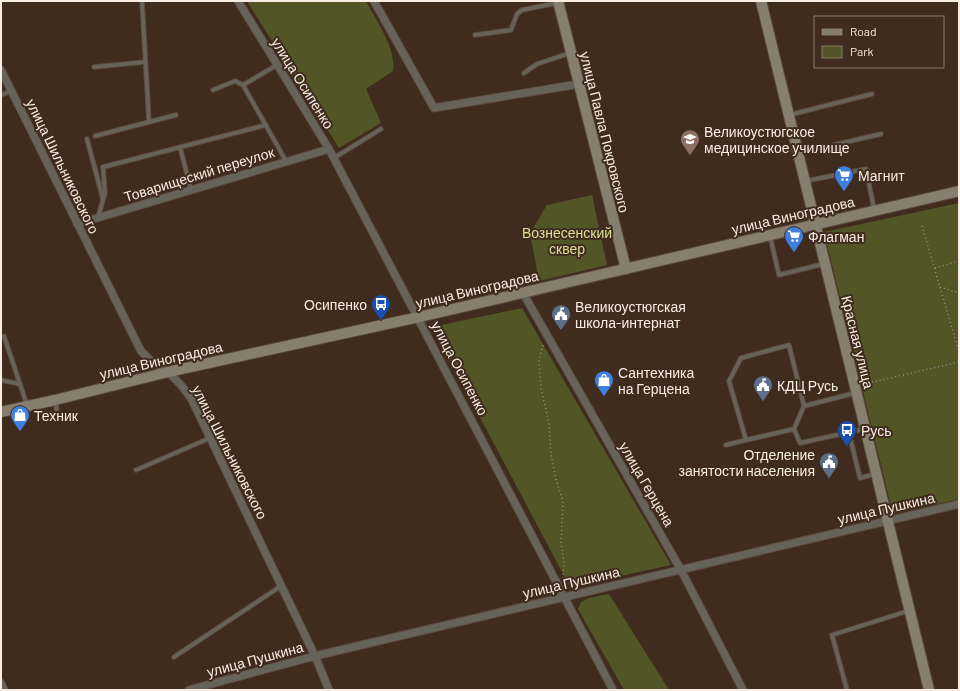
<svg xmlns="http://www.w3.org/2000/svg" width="960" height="691" font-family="Barlow,sans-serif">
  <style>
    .green { fill: #525526 }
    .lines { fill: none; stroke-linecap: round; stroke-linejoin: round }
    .lane-casing { stroke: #5d4b3f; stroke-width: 5.5 }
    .street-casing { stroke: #5d4b3f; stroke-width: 9 }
    .secondary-casing { stroke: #5d4b3f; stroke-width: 12 }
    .path { stroke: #9e8f84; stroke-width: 1.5; stroke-dasharray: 1 3; stroke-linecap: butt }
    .lane { stroke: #68635a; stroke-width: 3.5 }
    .street { stroke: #68635a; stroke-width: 7 }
    .secondary { stroke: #867f70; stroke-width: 10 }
    .labels { text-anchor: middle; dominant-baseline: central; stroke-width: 4; stroke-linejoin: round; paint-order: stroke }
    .street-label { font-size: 14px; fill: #f9ede4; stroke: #3f2c1f }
    .poi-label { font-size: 14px; fill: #f9ede4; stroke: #3f2c1f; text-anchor: start }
    .park-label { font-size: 14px; fill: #d9e093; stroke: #3f2c1f }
  </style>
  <rect width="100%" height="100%" fill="#3f2c1f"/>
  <!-- green -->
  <path class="green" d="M247 1H366C376 20 397 50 393 71L366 89 381 123 339 148Z
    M592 195 607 265 539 281 530 233 547 205Z
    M959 203V499L893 514 824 232Z
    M522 308 671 565 570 587 432 327Z
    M609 594 669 690H624L578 609 581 602 589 598Z"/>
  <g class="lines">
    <!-- lane casing -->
    <g class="lane-casing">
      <path id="lane" d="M142 1 149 122
        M475 35 511 30 517 14 522 10 557 3
        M277 65 243 85 286 161
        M94 67 145 62
        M524 73 537 64 570 53
        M213 90 235 81 243 85
        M1 95 11 91
        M789 115 872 94
        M95 136 176 115
        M87 139 103 199
        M180 147 191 190
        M799 153 881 134
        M334 158 381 129
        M806 181 866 169 874 209
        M98 217 105 193 103 167 266 125
        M770 236 779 275 823 264
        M4 336 27 405
        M1 380 20 384
        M56 402 57 413
        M804 406 789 345 741 358 729 381 746 440 794 429 804 406 855 393
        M794 429 800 443 864 429
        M849 433 860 478 875 474
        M726 445 746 440
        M136 470 210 438
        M174 657 281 586
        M847 690 832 635 908 611"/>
    </g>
    <!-- street casing -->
    <g class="street-casing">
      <path id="street" d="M238 1 329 149 613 690
        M374 1 434 108 579 84
        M1 70 141 351 153 363 168 372 181 385 191 398 315 656 329 690
        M77 224 329 149
        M523 293 681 570 743 690
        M1 683 4 690
        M189 690 315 656 959 504"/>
    </g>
    <!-- secondary casing -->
    <g class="secondary-casing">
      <path id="secondary" d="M558 1 626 269
        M761 1 929 690
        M1 412 55 400 168 372 419 317 959 191"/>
    </g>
    <!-- path -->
    <path class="path" d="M922 226 959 352
      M935 268 959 261
      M940 287 959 293
      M543 345 539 361 541 388 549 423 551 455 556 479 563 502 561 543 564 561 563 578
      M864 384 959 362"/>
    <!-- lane -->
    <use href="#lane" class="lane"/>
    <!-- street -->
    <use href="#street" class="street"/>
    <!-- secondary -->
    <use href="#secondary" class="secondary"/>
  </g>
  <!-- icons -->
  <defs>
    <g id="university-pin" transform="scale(1)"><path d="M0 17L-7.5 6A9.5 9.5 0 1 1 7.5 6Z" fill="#8d6e63" stroke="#3f2c1f"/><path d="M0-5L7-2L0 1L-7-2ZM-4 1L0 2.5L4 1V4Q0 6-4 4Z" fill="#fff"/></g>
    <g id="supermarket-pin" transform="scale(1)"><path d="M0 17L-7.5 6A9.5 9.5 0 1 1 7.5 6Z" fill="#3f7fe0" stroke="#3f2c1f"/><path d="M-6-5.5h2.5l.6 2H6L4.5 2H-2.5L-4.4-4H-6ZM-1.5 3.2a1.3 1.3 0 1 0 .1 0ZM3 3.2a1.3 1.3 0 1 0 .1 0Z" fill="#fff"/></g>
    <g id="bus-pin" transform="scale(1)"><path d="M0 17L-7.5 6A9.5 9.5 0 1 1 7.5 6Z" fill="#1a4fb4" stroke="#3f2c1f"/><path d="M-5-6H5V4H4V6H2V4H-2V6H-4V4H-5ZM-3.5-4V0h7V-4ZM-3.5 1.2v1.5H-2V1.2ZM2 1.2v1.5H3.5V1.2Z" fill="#fff"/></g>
    <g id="civic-pin" transform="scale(1)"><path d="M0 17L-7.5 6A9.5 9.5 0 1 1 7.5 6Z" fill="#5c6f8a" stroke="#3f2c1f"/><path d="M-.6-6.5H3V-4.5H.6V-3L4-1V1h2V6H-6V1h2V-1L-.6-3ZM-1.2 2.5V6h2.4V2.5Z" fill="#fff"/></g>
    <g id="shop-pin" transform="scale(1)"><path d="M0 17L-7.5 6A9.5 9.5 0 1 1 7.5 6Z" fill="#3f7fe0" stroke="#3f2c1f"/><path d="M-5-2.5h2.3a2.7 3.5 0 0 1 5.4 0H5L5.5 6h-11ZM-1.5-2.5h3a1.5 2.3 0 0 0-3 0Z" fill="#fff"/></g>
  </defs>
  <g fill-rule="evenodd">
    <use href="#university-pin" x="690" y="139"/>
    <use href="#supermarket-pin" x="844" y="175"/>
    <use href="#supermarket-pin" x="794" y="236"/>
    <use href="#bus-pin" x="381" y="304"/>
    <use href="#civic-pin" x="561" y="314"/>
    <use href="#shop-pin" x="604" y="380"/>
    <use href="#civic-pin" x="763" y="385"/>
    <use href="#shop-pin" x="20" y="415"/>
    <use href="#bus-pin" x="847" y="430"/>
    <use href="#civic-pin" x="829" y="462"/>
  </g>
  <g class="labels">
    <!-- street labels -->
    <g class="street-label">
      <text transform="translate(303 83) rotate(58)">улица Осипенко</text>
      <text transform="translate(605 132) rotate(76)">улица Павла Покровского</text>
      <text transform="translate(63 166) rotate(64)">улица Шильниковского</text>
      <text transform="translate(199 174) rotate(-17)">Товарищеский переулок</text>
      <text transform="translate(793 215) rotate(-13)">улица Виноградова</text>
      <text transform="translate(477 289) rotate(-13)">улица Виноградова</text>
      <text transform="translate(858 342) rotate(76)">Красная улица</text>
      <text transform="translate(161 360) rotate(-13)">улица Виноградова</text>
      <text transform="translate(460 368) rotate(62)">улица Осипенко</text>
      <text transform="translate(230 452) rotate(63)">улица Шильниковского</text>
      <text transform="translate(647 484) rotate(60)">улица Герцена</text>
      <text transform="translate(886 508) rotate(-13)">улица Пушкина</text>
      <text transform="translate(571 582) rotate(-13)">улица Пушкина</text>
      <text transform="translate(255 659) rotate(-15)">улица Пушкина</text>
    </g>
    <!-- poi labels -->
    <g class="poi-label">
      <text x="704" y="131">Великоустюгское<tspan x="704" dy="16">медицинское училище</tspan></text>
      <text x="858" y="175">Магнит</text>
      <text x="808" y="236">Флагман</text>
      <text x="367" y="304" text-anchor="end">Осипенко</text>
      <text x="575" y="306">Великоустюгская<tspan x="575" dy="16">школа-интернат</tspan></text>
      <text x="618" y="372">Сантехника<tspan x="618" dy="16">на Герцена</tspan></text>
      <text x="777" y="385">КДЦ Русь</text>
      <text x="34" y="415">Техник</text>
      <text x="861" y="430">Русь</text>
      <text x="815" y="454" text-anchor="end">Отделение<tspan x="815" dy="16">занятости населения</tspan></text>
    </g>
    <!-- park labels -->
    <g class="park-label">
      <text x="567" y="232">Вознесенский<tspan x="567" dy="16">сквер</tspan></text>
    </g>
  </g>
  <!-- border -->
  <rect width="960" height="691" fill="none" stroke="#f9ede4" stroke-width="4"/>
  <!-- legend -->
  <rect x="814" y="16" width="130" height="52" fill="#3f2c1f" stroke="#89796e"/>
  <rect x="822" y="29" width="20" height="6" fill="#867f70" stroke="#89796e"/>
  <text x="850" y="36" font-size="12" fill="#f9ede4">Road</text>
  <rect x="822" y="46" width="20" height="12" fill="#525526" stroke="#89796e"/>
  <text x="850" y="56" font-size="12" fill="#f9ede4">Park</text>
</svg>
